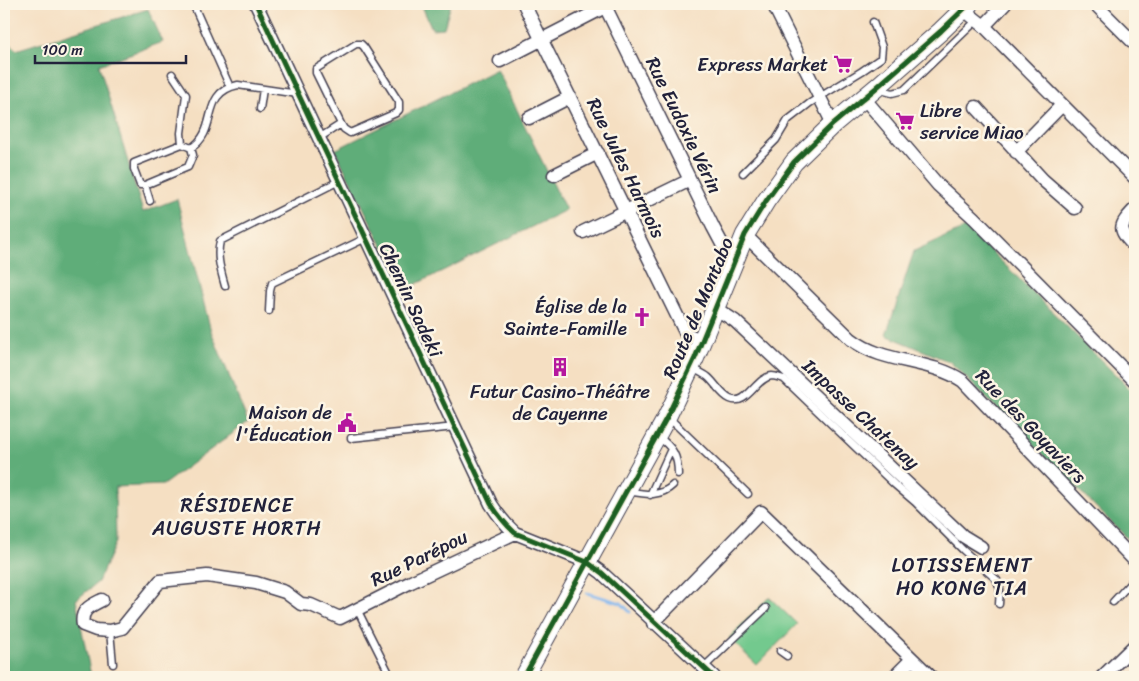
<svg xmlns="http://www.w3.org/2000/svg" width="1139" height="681" font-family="Sriracha,sans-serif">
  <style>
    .green { fill: #73c98e; stroke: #4a7664 }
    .forest { fill: #5ead79; stroke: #40685a }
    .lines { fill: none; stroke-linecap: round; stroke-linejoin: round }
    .stream { stroke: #7fb5ee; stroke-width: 3 }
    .lane-casing { stroke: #423e4f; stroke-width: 9 }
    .street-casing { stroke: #423e4f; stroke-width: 15 }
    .secondary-casing { stroke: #423e4f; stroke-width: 20 }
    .lane { stroke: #fff; stroke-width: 6 }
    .street { stroke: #fff; stroke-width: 12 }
    .secondary { stroke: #fff; stroke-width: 18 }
    .cycleway-casing { stroke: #fcf5e5; stroke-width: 8 }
    .cycleway { stroke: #1b5e20; stroke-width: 5 }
    .labels { text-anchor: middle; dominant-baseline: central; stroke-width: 5; stroke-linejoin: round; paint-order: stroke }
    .poi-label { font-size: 19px; fill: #22223b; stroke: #fcf5e5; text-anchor: end }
    .street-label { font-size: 19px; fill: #22223b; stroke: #fcf5e5 }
    .neighbourhood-label { font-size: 20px; letter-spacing: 1px; fill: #22223b; stroke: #fcf5e5 }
  </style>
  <rect width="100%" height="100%" fill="#fcf5e5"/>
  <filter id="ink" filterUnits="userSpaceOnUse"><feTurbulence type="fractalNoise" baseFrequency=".02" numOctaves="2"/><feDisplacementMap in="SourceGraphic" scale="10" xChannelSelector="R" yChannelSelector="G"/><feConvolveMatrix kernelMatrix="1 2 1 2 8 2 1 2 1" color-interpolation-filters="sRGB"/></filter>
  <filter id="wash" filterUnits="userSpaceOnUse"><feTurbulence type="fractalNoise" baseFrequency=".0096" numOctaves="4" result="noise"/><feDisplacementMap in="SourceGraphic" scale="20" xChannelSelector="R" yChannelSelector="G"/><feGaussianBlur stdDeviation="1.12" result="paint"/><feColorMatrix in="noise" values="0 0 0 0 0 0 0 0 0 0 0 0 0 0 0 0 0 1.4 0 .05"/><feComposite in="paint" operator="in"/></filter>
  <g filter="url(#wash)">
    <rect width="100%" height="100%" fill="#f5dfc2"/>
    <!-- green -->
    <path class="green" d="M769 597 797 624 757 665 729 638Z"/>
    <!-- forest -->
    <path class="forest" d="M421 4H451L444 28 432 29Z
      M148 9 163 42 99 65 143 212 177 199 211 331 248 422 163 485 115 487 116 542 98 582 76 600 91 676 94 677H4V36L16 50Z
      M497 69 566 210 404 290 335 150Z
      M967 227 1135 394V546L950 362 886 335 914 251Z"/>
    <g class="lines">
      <!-- stream -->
      <path class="stream" d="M587 593 621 603 630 612"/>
    </g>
  </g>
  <g filter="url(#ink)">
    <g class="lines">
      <!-- lane casing -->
      <g class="lane-casing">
        <path id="lane" d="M193 4 230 87
          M356 44H361L364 47 399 102V110L396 113 350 133 344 129 341 124 316 73V69Z
          M172 74 186 95 181 133 182 144 191 148C220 130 199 93 238 85L298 94
          M877 89 892 93 904 90 977 20
          M260 109 263 89
          M319 138 341 124
          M182 144 134 163V169L140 185H145L188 167 193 155 191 148
          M743 173 776 140 788 120 810 103 862 71 881 58 882 47 873 22
          M145 185 150 201
          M225 286C221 271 216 257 220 241L339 181
          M269 311 270 291 272 283 366 238
          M691 367C697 371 703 373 708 377 716 384 721 395 730 399 747 407 756 377 772 376 776 376 780 378 784 379L894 484 915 502 963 550 997 580 1000 589 999 604
          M668 417 748 494
          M657 436C673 447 678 456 678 474
          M351 438 455 427
          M627 491C644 494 660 498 673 485
          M650 495 671 449
          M1113 602 1135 578
          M357 609 391 677
          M110 631 113 664
          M780 651 787 656
          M703 668 766 608"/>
      </g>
      <!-- street casing -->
      <g class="street-casing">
        <path id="street" d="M256 4 491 504C498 515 505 524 515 533L587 562 602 573 714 677
          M524 4 686 334 702 340
          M604 4 713 227 729 257 735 260
          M773 4 833 124
          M1095 4 1135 44
          M964 10 984 26 1135 178
          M984 26 1005 4
          M500 61 605 7
          M863 97 938 185 974 218 1135 381
          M976 107 1043 180 1075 208
          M529 118 570 97
          M1016 152 1062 105
          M554 175 598 153
          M1135 209C1118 227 1118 229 1135 247
          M583 232 690 180
          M745 235 851 339C885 365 928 358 963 381L1135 561
          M715 308 735 321 963 536 981 547
          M102 600C90 606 80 610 83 625L96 630 110 631 122 628 160 581 207 576 256 583 285 592 301 604 311 605 340 618 411 582 515 533
          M653 623 761 512 931 677
          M894 677 912 659
          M1102 677 1135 645"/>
      </g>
      <!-- secondary casing -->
      <g class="secondary-casing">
        <path id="secondary" d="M524 677 667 417 695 358 745 235 766 201 794 162 833 124 876 88 941 31 969 4"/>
      </g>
      <!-- lane -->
      <use href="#lane" class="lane"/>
      <!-- street -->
      <use href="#street" class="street"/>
      <!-- secondary -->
      <use href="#secondary" class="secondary"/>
      <!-- cycleway casing -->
      <g class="cycleway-casing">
        <path id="cycleway" d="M256 4 491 504C498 515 505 524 515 533L587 562 602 573 714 677
          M524 677 667 417 695 358 745 235 766 201 794 162 833 124 876 88 941 31 969 4"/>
      </g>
      <!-- cycleway -->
      <use href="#cycleway" class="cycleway"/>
    </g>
  </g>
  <!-- icons -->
  <defs>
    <g id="supermarket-bare" transform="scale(1.5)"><path d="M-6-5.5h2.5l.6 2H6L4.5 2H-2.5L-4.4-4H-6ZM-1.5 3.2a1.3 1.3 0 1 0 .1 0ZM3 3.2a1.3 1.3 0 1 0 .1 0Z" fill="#b5179e" stroke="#fcf5e5" stroke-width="2.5" paint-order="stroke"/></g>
    <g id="church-bare" transform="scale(1.5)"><path d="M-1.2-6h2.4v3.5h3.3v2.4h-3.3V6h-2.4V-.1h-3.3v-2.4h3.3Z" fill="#b5179e" stroke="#fcf5e5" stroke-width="2.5" paint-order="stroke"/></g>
    <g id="building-bare" transform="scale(1.5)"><path d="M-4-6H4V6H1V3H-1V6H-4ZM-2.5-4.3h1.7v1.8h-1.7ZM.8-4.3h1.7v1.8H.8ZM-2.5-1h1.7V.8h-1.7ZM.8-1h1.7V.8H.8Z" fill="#b5179e" stroke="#fcf5e5" stroke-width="2.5" paint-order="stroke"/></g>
    <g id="civic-bare" transform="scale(1.5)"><path d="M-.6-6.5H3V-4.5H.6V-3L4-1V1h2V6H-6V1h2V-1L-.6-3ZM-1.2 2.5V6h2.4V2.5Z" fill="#b5179e" stroke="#fcf5e5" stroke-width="2.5" paint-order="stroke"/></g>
  </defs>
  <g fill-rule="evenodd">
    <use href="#supermarket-bare" x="843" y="64"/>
    <use href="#supermarket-bare" x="905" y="121"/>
    <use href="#church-bare" x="642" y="317"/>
    <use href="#building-bare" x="560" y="367"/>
    <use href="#civic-bare" x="347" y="423"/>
  </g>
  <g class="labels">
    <!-- poi labels -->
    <g class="poi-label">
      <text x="828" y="64">Express Market</text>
      <text x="920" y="110" text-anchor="start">Libre<tspan x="920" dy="22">service Miao</tspan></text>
      <text x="627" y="306">Église de la<tspan x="627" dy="22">Sainte-Famille</tspan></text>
      <text x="560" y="391" text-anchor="middle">Futur Casino-Théâtre<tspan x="560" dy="22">de Cayenne</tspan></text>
      <text x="332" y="412">Maison de<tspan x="332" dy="22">l'Éducation</tspan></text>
    </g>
    <!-- street labels -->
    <g class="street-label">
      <text transform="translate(684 125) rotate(64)">Rue Eudoxie Vérin</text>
      <text transform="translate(626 168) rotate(64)">Rue Jules Harmois</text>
      <text transform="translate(411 300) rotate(65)">Chemin Sadeki</text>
      <text transform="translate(698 308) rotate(-67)">Route de Montabo</text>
      <text transform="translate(861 414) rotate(43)">Impasse Chatenay</text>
      <text transform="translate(1031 426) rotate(46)">Rue des Goyaviers</text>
      <text transform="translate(419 558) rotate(-26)">Rue Parépou</text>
    </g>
    <!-- neighbourhood labels -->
    <g class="neighbourhood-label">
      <text x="237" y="505">RÉSIDENCE<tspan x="237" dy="23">AUGUSTE HORTH</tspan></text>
      <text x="962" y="565">LOTISSEMENT<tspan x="962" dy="23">HO KONG TIA</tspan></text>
    </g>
  </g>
  <!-- margin -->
  <rect width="1139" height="681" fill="none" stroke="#fcf5e5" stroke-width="20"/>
  <!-- scale -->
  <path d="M35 55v8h151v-8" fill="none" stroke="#22223b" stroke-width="2.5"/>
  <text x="42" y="55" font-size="15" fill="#22223b" stroke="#fcf5e5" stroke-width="4" paint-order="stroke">100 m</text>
</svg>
